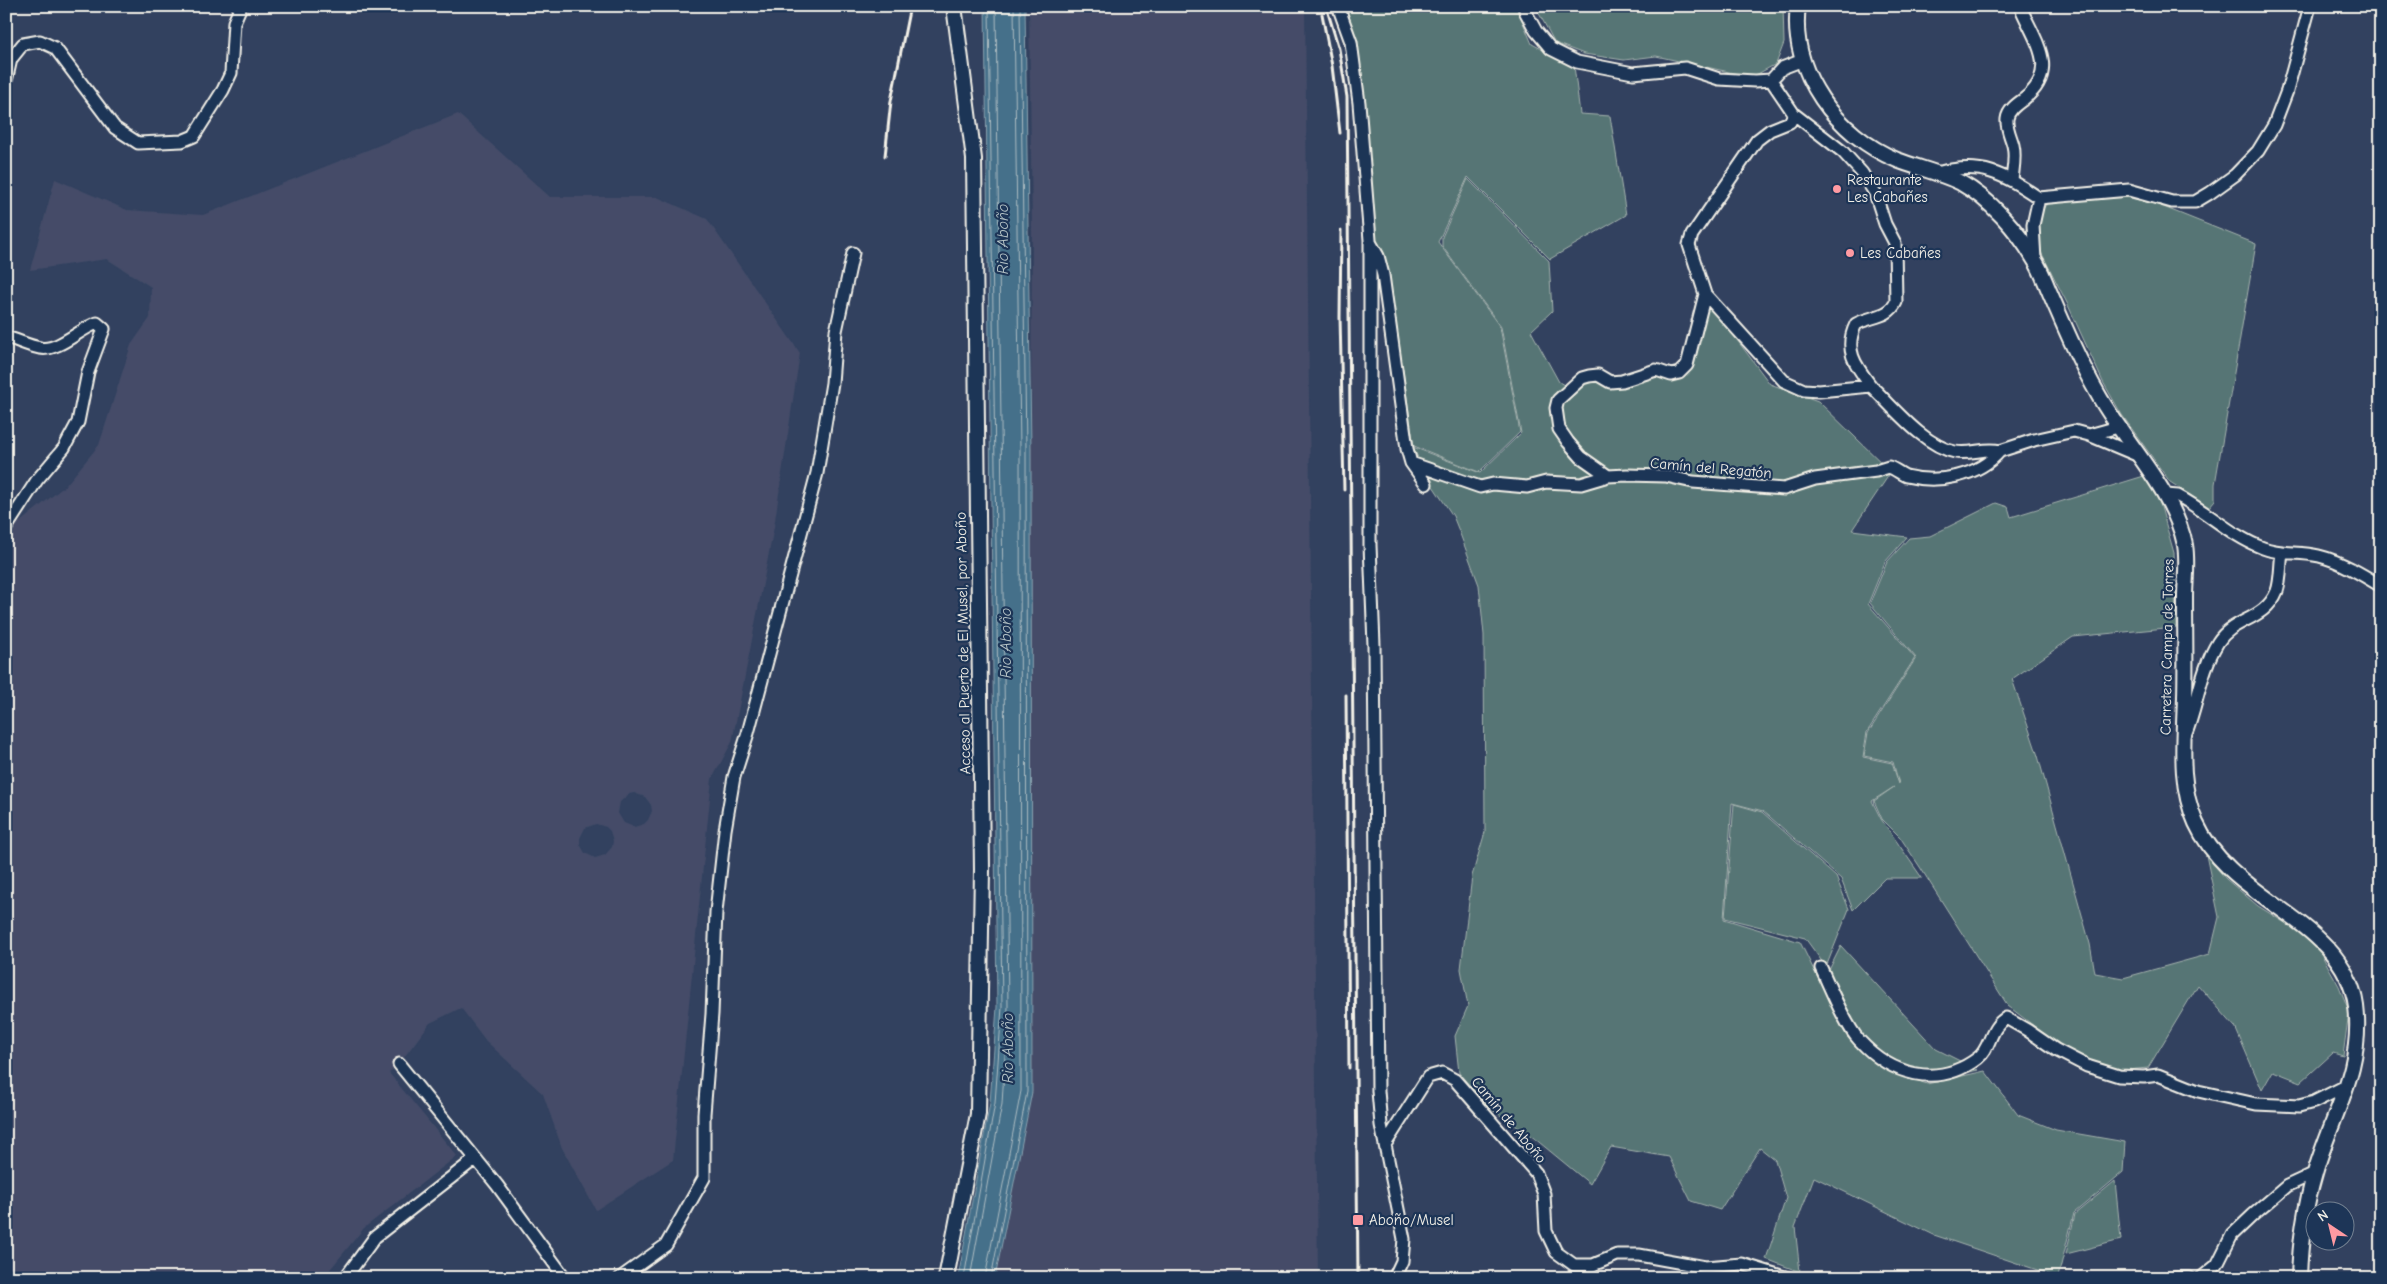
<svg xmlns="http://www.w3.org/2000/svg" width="2387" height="1284" font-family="'Comic Neue',sans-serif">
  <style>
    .built { fill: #444c68; fill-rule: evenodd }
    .green { fill: #567574; stroke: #a5b3ae }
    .water { fill: #446f8a; stroke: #8aa3b0 }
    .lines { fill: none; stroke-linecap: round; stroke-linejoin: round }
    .shore { stroke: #aebdc2; stroke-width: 1 }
    .minor-casing { stroke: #f4f1e8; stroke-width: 15 }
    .tertiary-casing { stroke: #f4f1e8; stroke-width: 18 }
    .minor { stroke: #1d3557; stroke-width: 11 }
    .tertiary { stroke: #1d3557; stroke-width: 14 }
    .rail { stroke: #f4f1e8; stroke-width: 3 }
    .poi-dot { fill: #ff9aa2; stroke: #1d3557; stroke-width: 2 }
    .labels { text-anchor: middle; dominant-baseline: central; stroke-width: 4.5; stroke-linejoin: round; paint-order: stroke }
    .poi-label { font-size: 15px; fill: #f4f1e8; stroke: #1d3557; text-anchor: start }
    .street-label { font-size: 15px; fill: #f4f1e8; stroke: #1d3557 }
    .water-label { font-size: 16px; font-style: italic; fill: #b6c4c7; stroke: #1d3557 }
  </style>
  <rect width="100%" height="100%" fill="#32415f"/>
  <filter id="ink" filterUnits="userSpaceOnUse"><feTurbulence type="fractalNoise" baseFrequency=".02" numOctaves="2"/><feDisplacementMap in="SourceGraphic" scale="10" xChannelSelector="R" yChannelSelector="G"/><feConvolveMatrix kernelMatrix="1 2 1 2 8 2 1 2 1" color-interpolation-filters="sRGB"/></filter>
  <g filter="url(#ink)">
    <!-- built -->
    <path class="built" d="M1029 6H1305L1318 1278H995L1032 1092 1030 639 1032 229Z
      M458 114 550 197H657L707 219 800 353 774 527 732 742 712 779 673 1160 596 1210 562 1148 543 1094 486 1041 461 1008 430 1023 399 1064 389 1073 457 1156 364 1228 323 1278H6V515L20 522 66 485 99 445 131 345 150 318 151 287 107 259 30 270 55 179 127 210 203 215ZM634 793 645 797 651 805 652 811 648 820 644 824 634 827 624 823 618 813 620 802 629 794ZM596 824 606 827 610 831 613 841 612 847 605 855 595 858 585 853 580 844V838L585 828Z"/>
    <!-- green -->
    <path class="green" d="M1344 6H1516L1532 44 1574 66 1580 114 1610 116 1626 215 1550 259 1468 177 1438 242 1500 327 1520 432 1479 472 1414 446 1388 268 1375 236 1360 80Z
      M1535 6H1783L1784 43 1776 64 1752 77 1656 56 1624 60 1584 54 1555 43Z
      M1468 179 1549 261 1552 311 1531 331 1559 382 1574 391 1594 379 1657 372 1675 379 1705 305 1710 304 1770 384 1818 401 1891 472 1852 530 1907 537 1885 562 1868 604 1915 658 1867 732 1863 757 1892 763 1899 784 1893 762 1864 756 1868 733 1916 658 1870 603 1887 562 1909 538 1930 536 1996 503 2008 507 2011 517 2144 476 2159 500 2174 553 2176 627 2073 637 2012 679 2038 756 2090 944 2095 973 2123 978 2210 954 2219 917 2206 855 2226 879 2258 906 2298 931 2320 952 2339 986 2349 1011 2343 1056 2333 1053 2301 1082 2273 1071 2262 1090 2235 1027 2198 985 2148 1068 2115 1071 2073 1056 2008 1006 1920 867 1900 837 1882 819 1874 801 1894 787 1872 801 1881 819 1922 878H1885L1853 910 1841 879 1763 811 1732 803 1724 919 1800 942 1847 1037 1889 1071 1927 1084 1985 1071 2018 1115 2056 1130 2125 1142 2123 1172 2074 1213 2058 1277 1934 1235 1814 1177 1795 1227 1800 1272 1766 1259 1786 1198 1775 1160 1760 1148 1720 1210 1691 1201 1669 1157 1611 1147 1590 1184 1534 1138 1488 1107 1459 1073 1455 1036 1468 1006 1461 969 1472 876 1485 832 1484 635 1479 585 1459 531 1453 516 1427 477 1413 447 1480 473 1521 433 1501 327 1442 246V237Z
      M2126 197 2156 204 2256 244 2215 484V500L2209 507 2170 482 2122 415 2103 382 2067 303 2039 248V213L2047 204 2089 198Z
      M1734 804 1762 812 1836 877 1849 909 1826 967 1805 938 1725 918Z
      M1841 946 1936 1049 1978 1070 1927 1082 1889 1070 1849 1036 1839 1016 1829 970Z
      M2115 1181 2121 1240 2066 1254 2075 1214Z"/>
    <!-- water -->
    <path class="water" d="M985 6H1025L1031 449 1032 1092 995 1278H958L990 1103 997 1007Z"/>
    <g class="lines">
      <!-- shore -->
      <path class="shore" d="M964 1278 995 1103 1002 1007 989 6
        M970 1278 1002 1104 1008 1007 996 6
        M985 1278 1021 1091 1020 449 1014 6
        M991 1278 1027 1092 1026 449 1020 6"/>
      <!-- minor casing -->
      <g class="minor-casing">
        <path id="minor" d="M1338 6 1351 42 1359 103 1370 240V545L1374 645 1378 1091 1381 1125 1404 1239 1402 1261 1394 1278
          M1525 11 1536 31 1551 49 1577 62 1633 73 1685 68 1719 79 1755 81 1771 80 1782 68 1803 60
          M1771 80 1794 114 1843 152 1862 173 1875 193 1885 224 1895 243 1896 302C1889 318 1870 316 1856 324 1843 350 1856 366 1871 386
          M6 81 11 59 23 44 40 41 55 48 115 128 138 143 182 141 194 136 223 90 231 73 234 22 241 6
          M1937 173C1982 161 2003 174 2039 198
          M2012 180C2013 169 2016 156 2013 145 2011 137 2006 128 2007 119 2008 110 2017 104 2024 99 2061 70 2034 40 2020 6
          M1370 242 1378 256 1383 275 1407 449 1411 463 1426 484
          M2035 260 2033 225 2039 198 2129 190 2172 202H2195L2210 193 2235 175 2258 151 2274 125 2287 91 2310 6
          M1705 294 1784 381 1804 390 1819 391 1871 386C1893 407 1924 446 1955 452 1971 455 1985 447 2000 451
          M6 337C17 340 29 346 40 348 57 352 80 329 97 323L104 329 88 372 78 422 64 448 37 480 6 528
          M2089 435 2139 456
          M2000 451 2034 440 2074 431 2089 435 2118 427
          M1411 463 1480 487 1493 484 1527 487 1546 482 1581 484 1608 476 1627 475 1666 476 1693 482 1784 489 1815 479 1876 471 1889 467C1895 469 1901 474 1906 476 1938 484 1978 477 2000 451
          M1608 476 1581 457 1568 442 1559 429 1556 408 1558 400 1582 378 1589 376 1598 375 1610 382 1622 381 1656 370 1671 375 1679 373 1687 365 1705 294 1689 245 1692 235 1757 140 1770 130 1790 122 1794 114
          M2166 495 2178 496C2208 512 2231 536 2263 548 2281 555 2300 551 2319 556 2340 561 2363 575 2381 586
          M2185 736C2198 705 2200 671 2218 642 2233 618 2265 621 2277 591 2281 580 2280 565 2282 553
          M1821 968C1830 987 1845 1025 1859 1040 1891 1075 1937 1089 1978 1058 1991 1048 1989 1028 2006 1018L2027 1030 2056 1050 2087 1066 2119 1076 2144 1077 2158 1075 2198 1091 2256 1104 2299 1106 2314 1102 2348 1085
          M399 1064 497 1185 565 1278
          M1386 1143 1428 1077 1442 1073 1455 1080 1536 1173 1544 1194 1546 1231 1556 1252 1574 1265H1593L1617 1255H1639L1705 1267 1742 1264 1788 1278
          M345 1278 375 1237 475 1159
          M620 1278 666 1245 704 1178V1114L712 1014 716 912 725 830 734 777 748 733 817 473 832 383 836 331 853 253
          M2175 1278H2190
          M2201 1278 2217 1265 2232 1235 2253 1215 2287 1186 2315 1173"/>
      </g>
      <!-- tertiary casing -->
      <g class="tertiary-casing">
        <path id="tertiary" d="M1798 6C1789 73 1838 136 1897 160 1918 168 1941 173 1961 183 1990 199 2018 231 2034 259 2041 269 2045 282 2050 293 2065 328 2080 363 2099 396 2126 444 2174 491 2185 545 2188 562 2185 581 2185 598 2185 631 2186 664 2185 697 2184 740 2178 783 2196 823 2232 903 2344 919 2356 1006 2364 1069 2331 1116 2315 1173 2305 1207 2300 1243 2299 1278
          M946 1278 978 1114 982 870 974 159 954 6"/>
      </g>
      <!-- minor -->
      <use href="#minor" class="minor"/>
      <!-- tertiary -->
      <use href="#tertiary" class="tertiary"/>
      <!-- rail -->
      <path class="rail" d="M1326 6 1339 49 1347 97 1358 1278
        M1322 14 1332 66 1340 133
        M885 156 891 101 910 6
        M1341 230 1340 317 1344 490
        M1346 695 1349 1068"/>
    </g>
  </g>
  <!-- markers -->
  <g class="poi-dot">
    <circle cx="1837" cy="189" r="5"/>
    <circle cx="1850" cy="253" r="5"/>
    <rect x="1352" y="1214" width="12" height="12" rx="2.5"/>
  </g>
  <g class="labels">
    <!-- poi labels -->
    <g class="poi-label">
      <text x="1847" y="180">Restaurante<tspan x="1847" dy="17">Les Cabañes</tspan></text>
      <text x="1860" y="253">Les Cabañes</text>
      <text x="1369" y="1220">Aboño/Musel</text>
    </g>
    <!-- street labels -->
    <g class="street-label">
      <text transform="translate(1711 468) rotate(5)">Camín del Regatón</text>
      <text transform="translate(963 643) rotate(-91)">Acceso al Puerto de El Musel, por Aboño</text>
      <text transform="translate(2167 647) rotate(-89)">Carretera Campa de Torres</text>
      <text transform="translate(1509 1120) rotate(50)">Camín de Aboño</text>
    </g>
    <!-- water labels -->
    <g class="water-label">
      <text transform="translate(1003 239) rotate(-90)">Rio Aboño</text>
      <text transform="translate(1006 643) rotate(-90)">Rio Aboño</text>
      <text transform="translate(1008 1048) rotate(-90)">Rio Aboño</text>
    </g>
  </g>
  <!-- margin -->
  <rect width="2387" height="1284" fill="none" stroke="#1d3557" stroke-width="25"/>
  <rect x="12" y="12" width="2362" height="1259" fill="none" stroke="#f4f1e8" stroke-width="2" filter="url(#ink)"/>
  <!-- north arrow -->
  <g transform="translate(2330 1226) rotate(325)"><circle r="24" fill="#1d3557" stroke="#738091"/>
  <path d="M0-4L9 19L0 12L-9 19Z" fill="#ff9aa2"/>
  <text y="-8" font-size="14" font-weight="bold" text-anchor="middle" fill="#f4f1e8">N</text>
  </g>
</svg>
